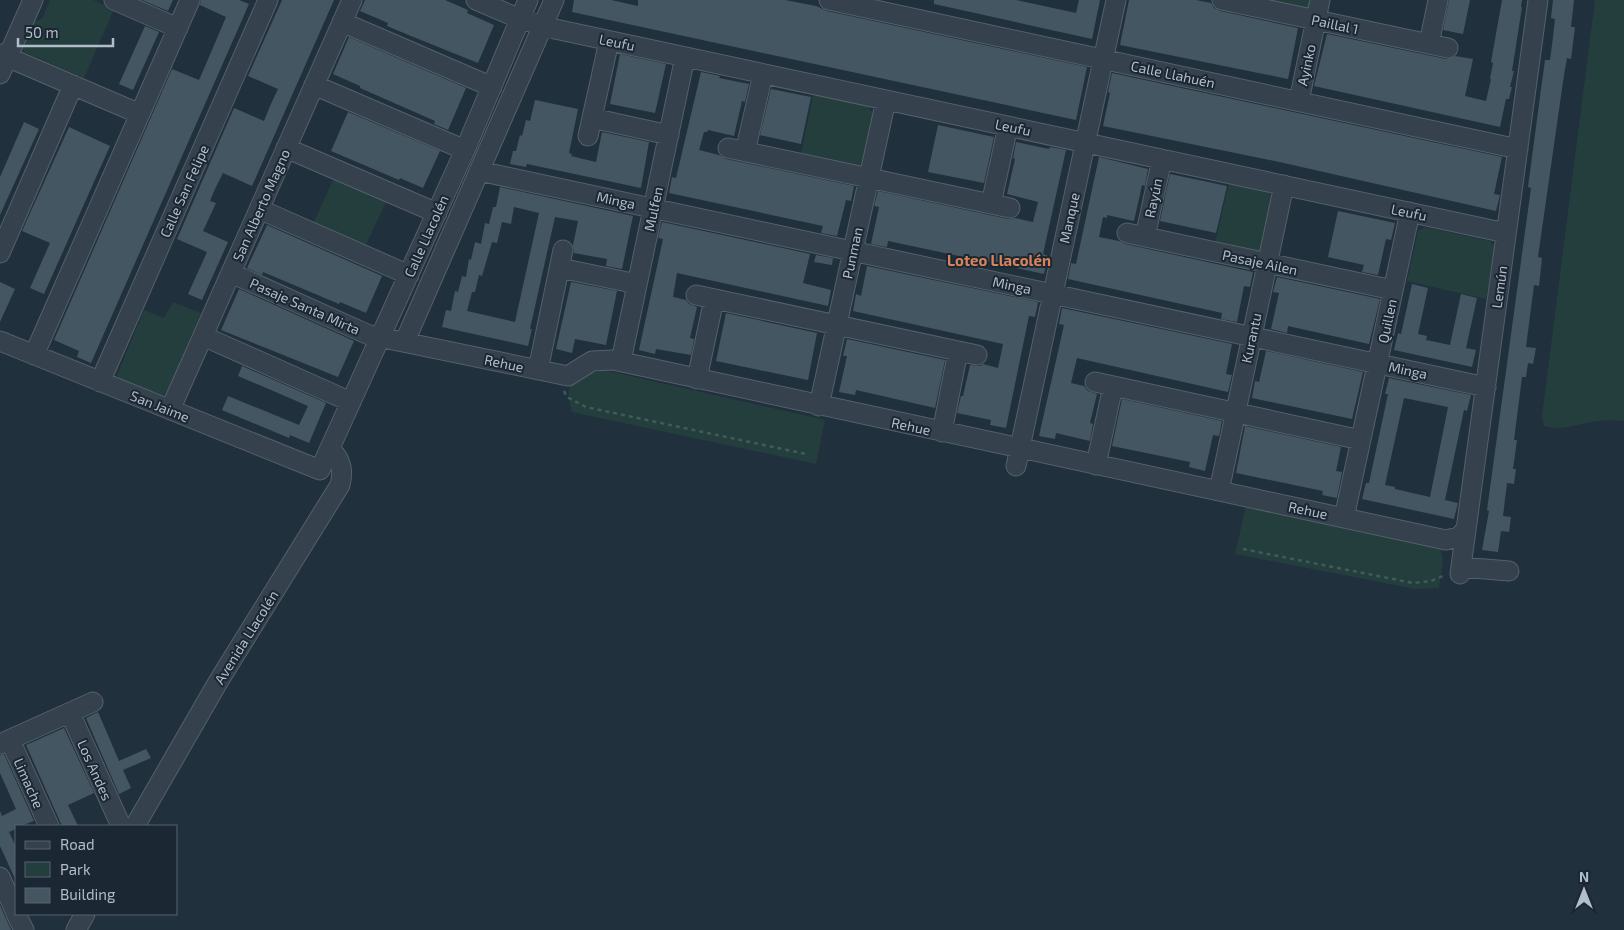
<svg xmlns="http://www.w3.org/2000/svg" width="1624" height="930" font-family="'Exo 2',sans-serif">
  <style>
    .green { fill: #243e3e }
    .building { fill: #455663; fill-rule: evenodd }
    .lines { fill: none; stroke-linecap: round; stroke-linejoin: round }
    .minor-casing { stroke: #54606b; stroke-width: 21 }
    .path { stroke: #415a5a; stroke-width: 2.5; stroke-dasharray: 4 4; stroke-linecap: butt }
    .minor { stroke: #35424d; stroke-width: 19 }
    .labels { text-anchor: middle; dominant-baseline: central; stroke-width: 4; stroke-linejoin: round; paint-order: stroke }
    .street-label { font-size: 14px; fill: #b1bdc8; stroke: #1b2732 }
    .neighbourhood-label { font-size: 15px; font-weight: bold; fill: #d9835b; stroke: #1b2732 }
  </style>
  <rect width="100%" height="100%" fill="#21303d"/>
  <!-- green -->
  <path class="green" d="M50 0H93L114 9 84 78 24 52 23 49 35 21 42 19Z
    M1260 0H1314L1312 8 1305 9Z
    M1595 0H1624V421C1613 420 1602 420 1592 422 1573 425 1564 431 1544 426L1542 416Z
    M813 95 868 106 873 114 861 165 856 169 801 154Z
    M334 178 386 202 363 251 311 228Z
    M1229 183 1269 192 1272 199 1260 252 1215 243Z
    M1425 227 1490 241 1495 247 1486 299 1407 281 1418 231Z
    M173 302 201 313 167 392 163 395 119 379 117 375 144 310 164 318Z
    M604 370 825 420 816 464 572 412C562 380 576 376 604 370Z
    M1246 506 1429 542 1441 550 1443 560 1439 588 1415 589 1235 554Z"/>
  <!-- building -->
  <path class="building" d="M142 0H173L168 11Z
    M201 0H239L249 4 91 363 77 357 79 351 54 340 172 69 199 80 212 50 226 17 200 5Z
    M282 0H334L252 186 223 173 215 189 210 201 216 203 203 231 228 242 202 300 188 294 207 252 177 239 234 108 264 121 270 106 278 89 248 76Z
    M365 0H445L468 10 467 13 494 25 478 63 411 36 387 26 388 23 360 11Z
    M574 0H611L638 6V0H785L816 6 827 11 1087 67 1076 120 572 12Z
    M934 0H1016L1076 13 1079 0H1100L1092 39 934 4Z
    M1129 0H1196L1211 3 1214 8 1220 11 1298 28 1288 79 1120 45Z
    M1449 0H1470L1463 34 1443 30Z
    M1502 0H1522L1521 7H1522L1512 71H1514L1510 87H1512L1509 99H1506L1500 127 1314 86 1327 34 1446 59 1455 56 1473 59 1465 96 1486 101 1491 79H1490L1493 63 1491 62Z
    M1553 0H1574L1571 27H1575L1571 59 1567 58 1564 75 1538 257 1542 258 1539 286 1534 285 1526 347 1536 348 1533 364 1528 363 1526 377H1522L1514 440H1517L1513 469H1516L1514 484 1507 483 1503 516 1511 517 1509 532 1501 531 1498 552 1482 550 1489 511 1487 510 1531 188 1528 187 1541 89 1545 60H1550L1553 37 1555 19 1551 18Z
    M145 26 159 32 133 90 119 84Z
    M349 37 466 88 448 130 434 124 435 121 360 88V86L333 74Z
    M620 54 666 64 655 113 610 104Z
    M701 72 720 76 719 78 749 84 745 102 742 101 734 136 708 130 707 132H704L699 150 719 155 726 159 854 186 851 201 846 200 837 236 821 233 823 226 669 193 672 177 676 178Z
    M1112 73 1502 157 1494 194 1500 195 1496 211 1275 161 1103 126 1110 93 1108 92Z
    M771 89 811 97 801 144 760 135Z
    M535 100 578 109 569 153 572 154 571 156 596 162 602 132 649 142 641 188 527 164 526 167 510 164 513 151H516L520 135 522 136 526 120 530 121Z
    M348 112 440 151 423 188 400 178 399 180 331 151Z
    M24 122 39 129 0 215V177Z
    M938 125 994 137 984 183 928 172Z
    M69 127 110 146 44 294 30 288 50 243 22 231Z
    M1016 142 1049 149 1050 147 1066 150 1043 254 1048 256 1044 274 888 241 887 247 871 244 879 207 874 206 878 191 1008 219 1015 218 1033 222 1038 202 1007 194 1015 159 1013 158Z
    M1099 157 1148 169 1145 186 1142 185 1134 221 1107 215V218L1103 217 1099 237 1119 241 1125 244 1253 272 1250 287 1244 286 1237 322 1221 319 1222 313 1068 279 1071 263 1076 264Z
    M1170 174 1227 186 1216 233 1160 221Z
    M500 187 633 216 622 269 606 266 607 259 574 253 573 245 578 221 555 217 530 329H532L528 346 442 327 446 310 451 311 455 291 458 292 462 276 466 277 469 259 471 260 475 242 481 244 485 223 489 224 493 207H496ZM514 207 539 213 515 322 467 311 472 292H475L479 275 482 276 492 242 497 243 502 222 511 224Z
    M1338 211 1395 223 1391 240 1386 239 1378 275 1362 272 1364 265 1328 257Z
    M662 222 810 254 803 283 831 290 828 306 677 273 673 297 686 300 689 304 697 307 690 338 694 339 691 355 656 349 655 354 639 350 663 239 658 238Z
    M267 225 382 276 366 313 340 302 339 304 263 272 262 275 247 268Z
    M816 255 833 258 832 265 814 262Z
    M867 266 1038 302 1035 317 1029 316 1006 428 990 425 991 420 957 413 961 396H963L970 365 980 366 983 364 998 368 1003 344 853 311 856 294 861 296Z
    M1277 277 1380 299 1369 344 1288 326 1287 333 1271 329 1279 293 1273 292Z
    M0 282 15 289 0 322Z
    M571 282 617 291 606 345 575 339 572 353 556 349Z
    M1412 284 1428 288 1418 334 1427 336 1426 340 1450 345 1461 294 1477 298 1466 348 1476 350 1472 367 1394 350 1398 333 1401 334Z
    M239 289 354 341 338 377 221 330Z
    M1062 308 1232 344 1226 374 1232 375 1228 392 1077 358 1071 383 1084 386 1088 391 1097 394 1090 423 1093 424 1090 441 1056 433 1055 439 1039 436 1064 325 1059 324Z
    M726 313 817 333 808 380 716 361Z
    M847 339 945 360 935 408 856 390 855 395 839 392 847 356H843Z
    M1266 351 1363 372 1352 419 1252 398 1255 381 1259 382Z
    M242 366 326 403 309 443 290 435 289 438 222 410 228 396 299 425 308 406 238 376Z
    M1389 378 1471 395 1467 411 1464 410 1445 500 1458 503 1454 519 1362 499 1366 483H1369L1388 394H1385ZM1404 398 1448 407 1430 497 1395 489V487L1385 485Z
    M1122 399 1222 421 1219 436 1213 435 1205 471 1189 467 1190 462 1112 446Z
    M1245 426 1341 447 1336 471 1342 472 1337 498 1322 495 1323 491 1236 473Z
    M98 712 119 761 146 749 151 758 123 770 131 788 119 794 86 718Z
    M64 728 94 793 68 805 78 826H62L26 745Z
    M4 754 34 821 21 826H16V829L9 832 16 847V881L0 846V811L2 816 16 809 0 773V755Z
    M0 905 6 919 11 930H0Z"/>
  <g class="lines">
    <!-- minor casing -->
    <g class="minor-casing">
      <path id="minor" d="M114 0 178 28
        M476 0 520 19 555 29 1506 233
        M829 0 1518 149
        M1222 0 1448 48
        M342 22 492 87
        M1429 44 1438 0
        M0 54 140 114
        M0 74 33 0
        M314 85 465 150
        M1299 101 1320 0
        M592 118 669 135
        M588 136 609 41
        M286 148 437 213
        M728 148 1010 208
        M745 152 763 74
        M479 171 1486 387
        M991 204 1008 126
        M259 209 409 275
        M1127 233 1393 290
        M1145 237 1162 159
        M0 253 73 85
        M560 268 637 284
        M231 273 369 335 568 376 592 361 613 360 1446 540 1459 537 1466 529
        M696 295 977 355
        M203 336 351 402
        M0 341 320 470 465 150 528 0
        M405 341 554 0
        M34 355 190 0
        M621 361 685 57
        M538 370 563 250
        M697 379 714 299
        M100 382 268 0
        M1095 382 1361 440
        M819 406 886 100
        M170 410 352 0
        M942 432 958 351
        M1096 465 1113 386
        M1016 466 1116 0
        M1219 491 1284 185
        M1344 518 1410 212
        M1461 567 1509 571
        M1460 574 1538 0
        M70 713 121 826
        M10 740 49 826
        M0 744 93 702
        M135 826 218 682 340 485C344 470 341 459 330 449
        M0 877 16 913
        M16 914 24 930
        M76 930 85 914"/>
    </g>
    <!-- path -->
    <path class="path" d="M564 391 567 397 586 407 806 454
      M1243 549 1413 583 1431 581 1445 575"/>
    <!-- minor -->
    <use href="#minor" class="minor"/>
  </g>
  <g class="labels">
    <!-- street labels -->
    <g class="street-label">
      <text transform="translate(1335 24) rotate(12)">Paillal 1</text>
      <text transform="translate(617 42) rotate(12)">Leufu</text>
      <text transform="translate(1306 65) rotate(-78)">Ayinko</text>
      <text transform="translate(1173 74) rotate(12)">Calle Llahuén</text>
      <text transform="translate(1013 127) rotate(12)">Leufu</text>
      <text transform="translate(184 191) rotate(-66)">Calle San Felipe</text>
      <text transform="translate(1153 198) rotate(-78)">Rayún</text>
      <text transform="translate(616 200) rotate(12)">Minga</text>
      <text transform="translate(261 205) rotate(-66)">San Alberto Magno</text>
      <text transform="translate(653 209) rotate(-78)">Mulfen</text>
      <text transform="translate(1409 212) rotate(12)">Leufu</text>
      <text transform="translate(1069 218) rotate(-78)">Manque</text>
      <text transform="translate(426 236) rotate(-66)">Calle Llacolén</text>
      <text transform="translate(852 253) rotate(-78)">Punman</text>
      <text transform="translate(1260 262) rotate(12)">Pasaje Ailen</text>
      <text transform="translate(1012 285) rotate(12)">Minga</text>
      <text transform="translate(1499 287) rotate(-82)">Lemún</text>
      <text transform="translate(305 306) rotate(24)">Pasaje Santa Mirta</text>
      <text transform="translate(1387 321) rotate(-78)">Quillen</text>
      <text transform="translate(1251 338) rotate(-78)">Kurantu</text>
      <text transform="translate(504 363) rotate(12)">Rehue</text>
      <text transform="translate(1408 370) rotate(12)">Minga</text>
      <text transform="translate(160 406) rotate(22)">San Jaime</text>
      <text transform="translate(911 426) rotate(12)">Rehue</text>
      <text transform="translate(1308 510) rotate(12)">Rehue</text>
      <text transform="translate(246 637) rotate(-58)">Avenida Llacolén</text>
      <text transform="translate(95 770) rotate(66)">Los Andes</text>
      <text transform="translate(29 783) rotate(66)">Limache</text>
    </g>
    <!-- neighbourhood labels -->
    <g class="neighbourhood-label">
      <text x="999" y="260">Loteo Llacolén</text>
    </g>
  </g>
  <!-- legend -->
  <rect x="15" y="825" width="162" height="90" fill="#1b2732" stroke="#57636e"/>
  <rect x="25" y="841" width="25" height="8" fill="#35424d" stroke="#57636e"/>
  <text x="60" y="850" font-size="15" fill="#b1bdc8">Road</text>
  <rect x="25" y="862" width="25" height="15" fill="#243e3e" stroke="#57636e"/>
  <text x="60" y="875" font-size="15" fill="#b1bdc8">Park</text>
  <rect x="25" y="888" width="25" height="15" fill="#455663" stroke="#57636e"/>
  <text x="60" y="900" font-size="15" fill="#b1bdc8">Building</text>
  <!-- north arrow -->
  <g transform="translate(1584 890)" stroke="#1b2732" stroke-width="4" paint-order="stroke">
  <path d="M0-4L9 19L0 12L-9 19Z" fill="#b1bdc8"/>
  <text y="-8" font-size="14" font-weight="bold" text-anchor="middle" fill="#b1bdc8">N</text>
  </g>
  <!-- scale -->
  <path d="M18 38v8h95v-8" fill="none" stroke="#b1bdc8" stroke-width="2.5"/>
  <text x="25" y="38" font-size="15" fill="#b1bdc8" stroke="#1b2732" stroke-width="4" paint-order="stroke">50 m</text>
</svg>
